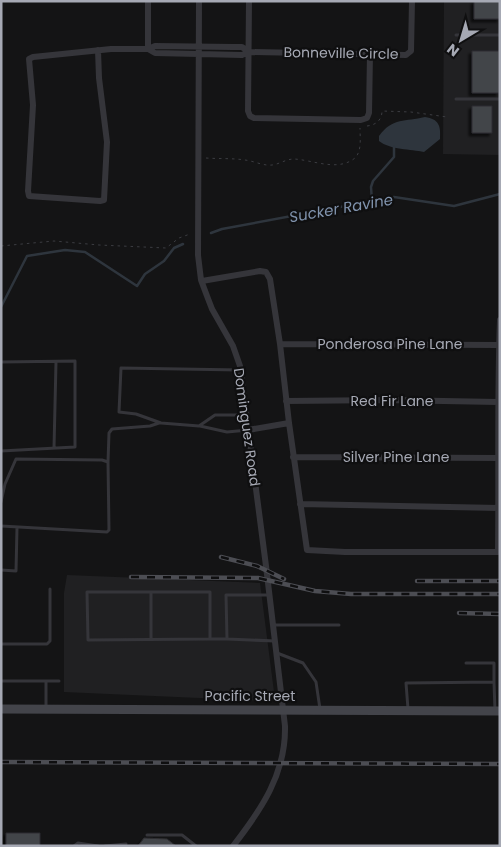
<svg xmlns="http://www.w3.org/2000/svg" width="501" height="847" font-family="Poppins,sans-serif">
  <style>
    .built { fill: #202022 }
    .water { fill: #2e353d }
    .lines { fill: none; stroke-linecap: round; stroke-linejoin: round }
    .stream { stroke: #2e353d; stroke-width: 2.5 }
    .building { fill: #434448; stroke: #2e2e31; filter: url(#shadow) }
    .path { stroke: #3b3c41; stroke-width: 1; stroke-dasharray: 2.5 4; stroke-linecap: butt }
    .lane { stroke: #35353a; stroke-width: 3 }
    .street { stroke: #35353a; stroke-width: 6 }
    .secondary { stroke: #43444a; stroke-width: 9 }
    .rail-casing { stroke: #4c4d53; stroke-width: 4.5 }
    .rail { stroke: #0f0f10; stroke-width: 2.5; stroke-dasharray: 8; stroke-linecap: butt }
    .labels { text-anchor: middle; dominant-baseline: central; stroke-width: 4.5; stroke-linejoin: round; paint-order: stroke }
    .street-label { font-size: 14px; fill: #a6a9b4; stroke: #0f0f10 }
    .water-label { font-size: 15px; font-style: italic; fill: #8093ad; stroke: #0f0f10 }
  </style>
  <defs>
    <filter id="shadow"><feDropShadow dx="-3" dy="3" stdDeviation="1" flood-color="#0009"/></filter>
  </defs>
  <rect width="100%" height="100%" fill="#141415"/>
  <!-- built -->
  <path class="built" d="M444 1H500V155L443 154Z
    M67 575 260 583 274 692 267 701 64 692V593Z"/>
  <!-- water -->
  <path class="water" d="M425 117C439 119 441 126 440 139L424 152C411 149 390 150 379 141V136C393 117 405 122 425 117Z"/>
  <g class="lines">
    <!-- stream -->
    <path class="stream" d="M372 201 371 187 373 181 394 157V147
      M211 233 222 229 394 197 454 206 500 194
      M1 307 27 256 65 250 85 252 137 286 145 274 164 261 174 248 183 244"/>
  </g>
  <!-- building -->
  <path class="building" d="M474 1H500V19H474Z
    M472 51H499V93H472Z
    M472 106H492V133H472Z
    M6 833H40V846H6Z
    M144 838 167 839 176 846H138Z"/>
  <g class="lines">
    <!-- path -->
    <path class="path" d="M367 126C376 125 382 120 382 111L411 112 447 117
      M206 158C219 159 232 158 245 160 254 161 263 166 272 165 280 164 286 159 294 159 313 160 338 172 355 158 362 151 360 137 360 128
      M1 246 54 241 99 245 166 248 179 238 190 234"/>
    <!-- lane -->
    <path class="lane" d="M456 35H500
      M456 99H500
      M1 362 75 361V447L1 451
      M240 370 121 368 119 412 136 414 161 423 199 426 215 415H246
      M200 426 227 432 248 430
      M54 448 56 362
      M108 462 109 433 112 429 150 426 159 423
      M1 502 5 484 16 459 102 460 108 462 109 530 107 532 1 526
      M1 570 16 571 17 528
      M151 592V639
      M268 595H226L227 639 275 641
      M274 625H339
      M210 639V592H87L88 640 210 639H227
      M1 644H47L50 641V589
      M277 653 303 663 316 682 320 709
      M466 663H494V682
      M1 681H59
      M46 681V708
      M408 709 406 683 494 682 495 711
      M147 835H182L196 846
      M74 846 78 843 98 846
      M105 846 126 844"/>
    <!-- street -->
    <path class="street" d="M148 1V49
      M199 1 198 255 201 280 207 296 212 309 233 346 240 366 266 566 285 726C286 774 261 810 233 846
      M249 1 248 111 250 116 254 118 361 120 367 118 369 113 370 54
      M148 49 155 46 233 47H242L249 52
      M98 50 99 78 107 142 104 200 100 201 29 196 28 191 33 105 29 59 33 57 111 49H148L155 53 199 54 242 55 249 52 406 55 411 51 412 1
      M202 281 260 271 266 272 270 279 280 344 289 423 307 550 345 552H498C499 475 497 397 500 320
      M280 344 499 345
      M286 401 389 400 498 402
      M248 430 289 423
      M293 457 500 458
      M300 504 499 508"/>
    <!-- secondary -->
    <path class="secondary" d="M1 709 500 711"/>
    <!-- rail casing -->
    <g class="rail-casing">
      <path id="rail" d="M221 557 257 566 284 579
        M131 577 258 578 315 591 351 594H500
        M417 581H500
        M459 613 500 614
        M1 762 500 764"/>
    </g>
    <!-- rail -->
    <use href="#rail" class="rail"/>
  </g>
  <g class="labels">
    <!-- street labels -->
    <g class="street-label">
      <text transform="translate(341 53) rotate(1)">Bonneville Circle</text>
      <text x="390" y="344">Ponderosa Pine Lane</text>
      <text x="392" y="401">Red Fir Lane</text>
      <text transform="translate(247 427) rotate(82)">Dominguez Road</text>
      <text x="396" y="457">Silver Pine Lane</text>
      <text x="250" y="696">Pacific Street</text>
    </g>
    <!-- water labels -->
    <g class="water-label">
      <text transform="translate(341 208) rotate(-10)">Sucker Ravine</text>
    </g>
  </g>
  <!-- border -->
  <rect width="501" height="847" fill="none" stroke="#a6a9b4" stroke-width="5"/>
  <!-- north arrow -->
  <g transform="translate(461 40) rotate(218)" stroke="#0f0f10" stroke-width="4" paint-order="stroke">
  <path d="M0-4L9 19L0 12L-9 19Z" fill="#a6a9b4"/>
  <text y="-8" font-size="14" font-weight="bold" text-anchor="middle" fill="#a6a9b4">N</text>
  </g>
</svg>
